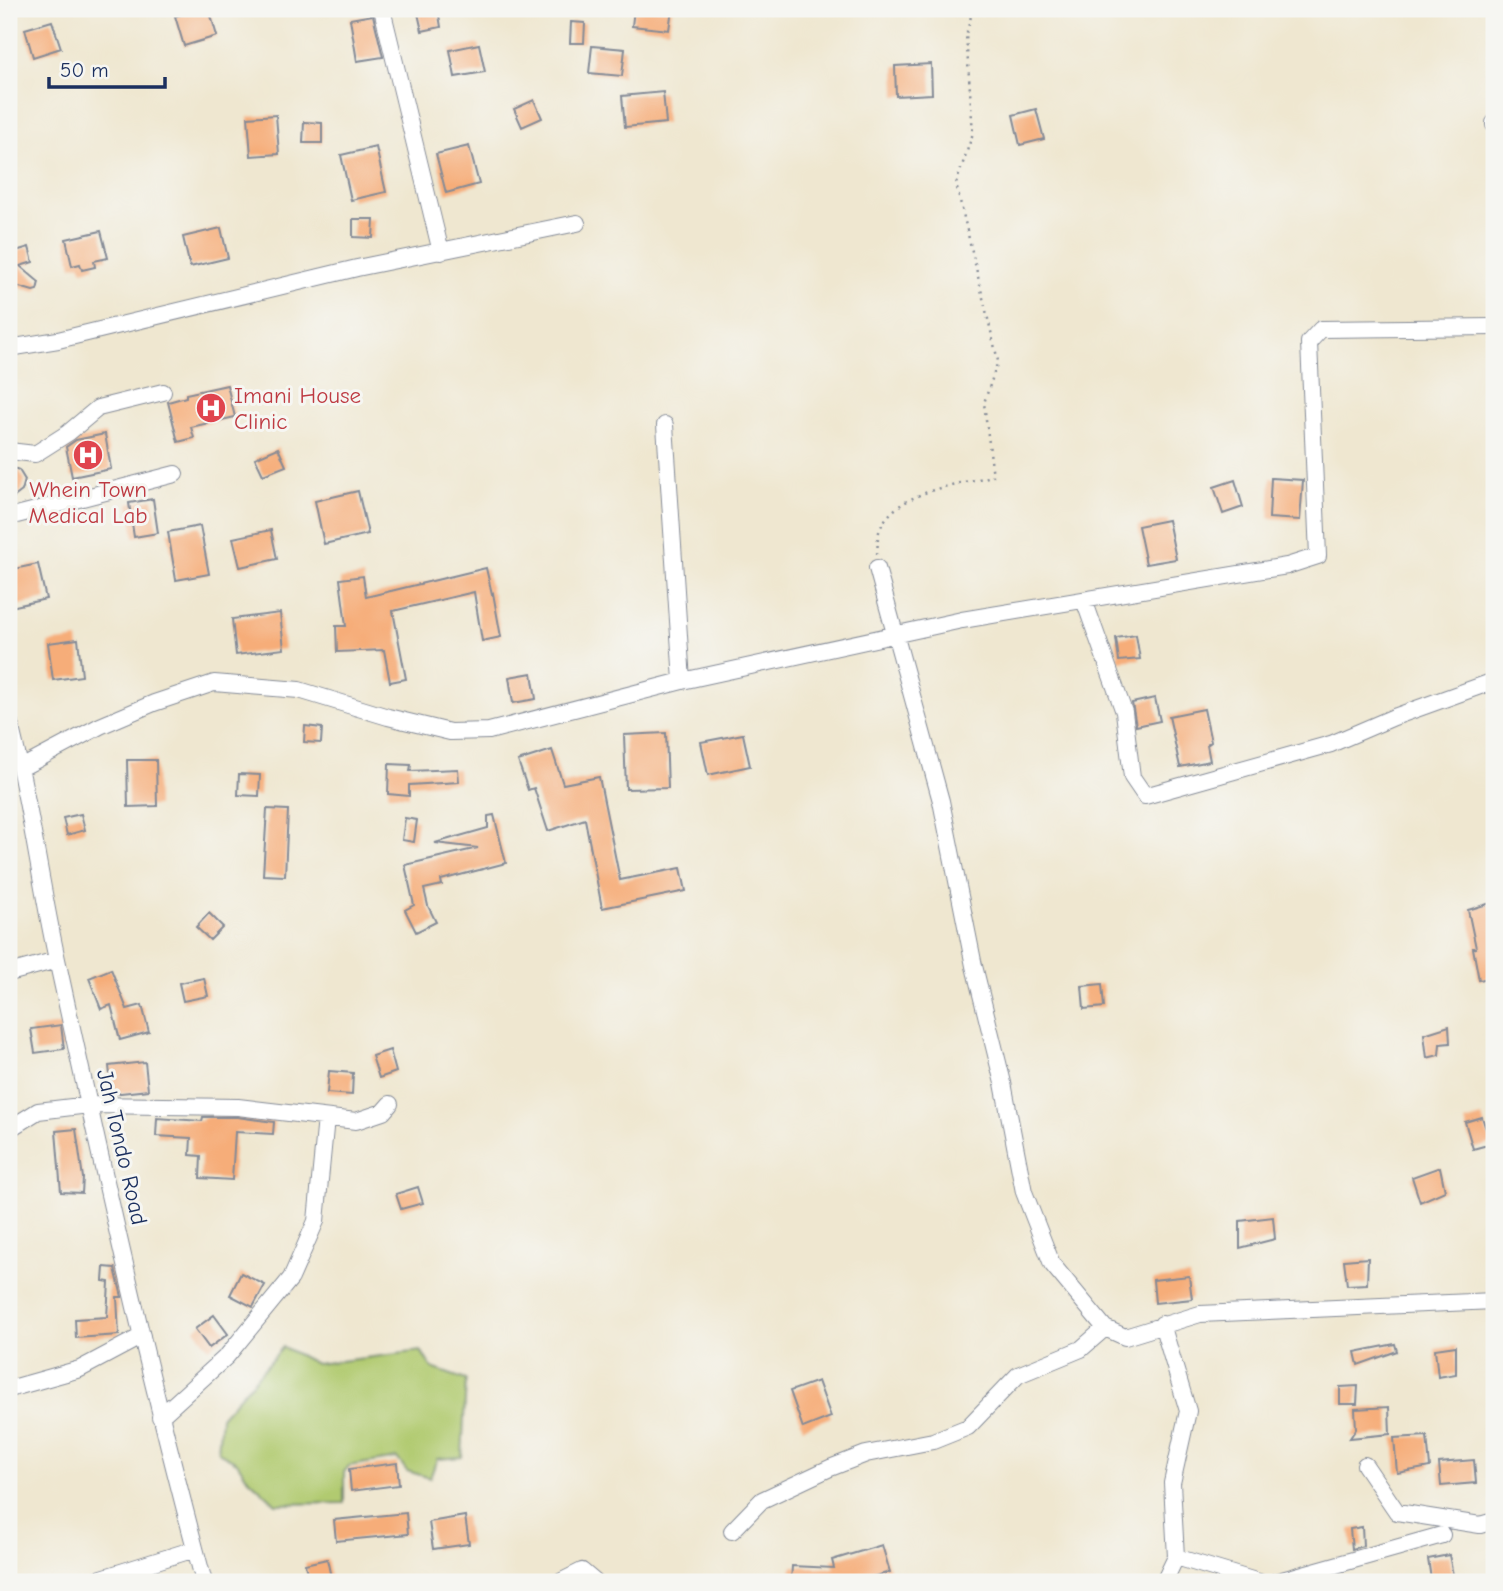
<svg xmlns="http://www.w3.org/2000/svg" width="1503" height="1591" font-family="'Comic Neue',sans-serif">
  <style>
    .green { fill: #b1ca70; stroke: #667c67; stroke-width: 2 }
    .building { fill: #f6ad79 }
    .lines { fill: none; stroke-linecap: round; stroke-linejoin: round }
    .minor-casing { stroke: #858b97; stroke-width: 18 }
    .path { stroke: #858b97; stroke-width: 2.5; stroke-dasharray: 2 5; stroke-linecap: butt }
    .minor { stroke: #fff; stroke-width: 16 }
    .labels { text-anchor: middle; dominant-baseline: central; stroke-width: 6; stroke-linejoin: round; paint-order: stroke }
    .health-label { font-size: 23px; fill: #be3a42; stroke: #f6f6f2; text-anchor: start }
    .street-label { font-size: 23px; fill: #1b2f5e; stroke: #f6f6f2 }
  </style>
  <rect width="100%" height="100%" fill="#f6f6f2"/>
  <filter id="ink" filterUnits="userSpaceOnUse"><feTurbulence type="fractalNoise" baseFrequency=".0143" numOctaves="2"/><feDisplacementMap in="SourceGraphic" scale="14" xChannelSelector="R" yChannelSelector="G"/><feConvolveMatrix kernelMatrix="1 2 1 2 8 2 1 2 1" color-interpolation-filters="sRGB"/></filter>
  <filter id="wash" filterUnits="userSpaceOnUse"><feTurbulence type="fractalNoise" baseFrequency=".00686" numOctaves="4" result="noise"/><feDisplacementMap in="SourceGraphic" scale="28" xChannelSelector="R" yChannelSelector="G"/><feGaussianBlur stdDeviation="1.57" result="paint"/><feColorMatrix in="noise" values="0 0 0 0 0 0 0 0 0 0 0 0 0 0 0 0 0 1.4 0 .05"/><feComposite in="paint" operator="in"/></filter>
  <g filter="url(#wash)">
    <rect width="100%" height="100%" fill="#efe7d0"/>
    <!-- green -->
    <path class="green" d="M283 1347 316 1364 421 1351 432 1368 466 1380 462 1457 437 1459 430 1478 407 1471 397 1458 349 1466 344 1472V1503L276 1504 246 1476 237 1462 218 1452 221 1417Z"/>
    <g id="blocks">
      <!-- building -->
      <path class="building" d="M201 9H209L217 36 184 46 175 16Z
        M417 9H438L441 27 422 31Z
        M634 9H672L669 30 632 26Z
        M373 15 383 57 357 61 350 19Z
        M52 21 61 48 33 57 25 29Z
        M571 22 585 23 584 43H570Z
        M479 44 485 72 455 77 450 50Z
        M592 46 625 49 622 76 589 73Z
        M931 64 932 94 896 96 895 66Z
        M663 92 666 123 625 127 622 96Z
        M534 100 542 118 522 127 514 109Z
        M1036 109 1044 139 1020 145 1013 115Z
        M276 115 279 154 251 156 248 117Z
        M304 122 322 123V143H303Z
        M469 146 479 184 446 193 436 154Z
        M376 147 386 192 351 200 341 155Z
        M353 219H374L373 238 353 237Z
        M221 228 228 258 190 267 183 237Z
        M101 231 108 258 94 261 95 267 82 270 80 264 72 266 66 239Z
        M29 247 33 262 20 266 39 282 37 290 33 291 9 284V253Z
        M227 385 235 417 191 427 194 438 178 442 168 402 186 397V394Z
        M105 434 111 469 72 477 66 447 76 440Z
        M278 448 286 466 263 475 255 458Z
        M9 466 19 470 25 480 22 491 9 501Z
        M1271 478 1303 480 1300 520 1269 518Z
        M1235 480 1243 507 1223 514 1214 487Z
        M358 491 368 534 324 544 315 501Z
        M153 499 158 533 134 537 129 503Z
        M1168 520 1176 559 1146 564 1138 526Z
        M200 526 209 574 176 580 168 532Z
        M271 530 277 559 240 567 233 538Z
        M38 564 46 599 11 607 9 570Z
        M486 568 492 594 493 593 501 637 482 641 474 592 393 611 406 679 390 682 384 650 337 652 336 626H346L340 579 363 576 366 597Z
        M280 613 284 649 236 655 232 619Z
        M1136 635 1140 659 1119 661 1116 638Z
        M78 639 82 676 53 680 48 643Z
        M532 673 536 699 513 703 509 677Z
        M1155 698 1160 721 1136 726 1132 703Z
        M1204 709 1211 742 1207 745 1210 761 1180 767 1169 716Z
        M305 726 322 728 321 743 304 742Z
        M666 733 668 788 626 789 624 735Z
        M743 734 750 766 708 775 701 742Z
        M552 750 563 784 599 777 620 880 681 868 686 891 602 908 585 819 548 831 534 788 528 790 518 761Z
        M127 760H156L157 806 128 807Z
        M389 764 411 765 410 771 458 769 459 782 409 785V796L388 794Z
        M239 774 260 775 259 796 238 795Z
        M267 809 288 810 285 876 263 875Z
        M81 814 85 830 67 835 63 818Z
        M494 815 506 863 441 880 442 885 424 889 428 906 436 922 416 932 405 910 414 905 405 865 478 848 435 843 488 828V816Z
        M405 818 417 820 414 842 402 840Z
        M1494 902V977L1479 980 1473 948H1476L1468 910Z
        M209 913 223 927 210 940 196 927Z
        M111 969 127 1009 142 1005 149 1032 120 1040 111 1005 101 1009 89 978Z
        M204 978 208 996 183 1001 179 983Z
        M1102 984 1104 1007 1084 1009 1082 986Z
        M61 1025 64 1049 35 1053 31 1029Z
        M1449 1026 1450 1043 1440 1044 1439 1055 1427 1058 1424 1034Z
        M390 1050 396 1072 379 1078 372 1056Z
        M145 1062 148 1090 112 1094 109 1066Z
        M329 1071 353 1073 352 1095 327 1093Z
        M203 1117H237L274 1122 273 1134 235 1132 232 1180 200 1178 201 1156 190 1155 191 1138 156 1136 157 1118 202 1121Z
        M1482 1117 1491 1144 1473 1149 1465 1122Z
        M76 1129 83 1178 82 1193 61 1192 56 1131Z
        M1440 1167 1445 1191 1420 1202 1412 1177Z
        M418 1187 423 1203 401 1209 396 1194Z
        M1273 1217 1275 1239 1240 1248V1221Z
        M1368 1258 1367 1284 1347 1285 1344 1260Z
        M104 1267 115 1268 122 1297H117L119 1335 76 1338 75 1319 107 1317 109 1282 103 1281Z
        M241 1273 265 1285 253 1307 230 1295Z
        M1189 1276 1192 1299 1155 1303 1153 1280Z
        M214 1315 228 1334 209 1348 195 1329Z
        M1395 1344 1397 1351 1358 1365 1355 1352Z
        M1456 1346V1374L1438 1377 1435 1349Z
        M818 1381 831 1417 803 1428 790 1391Z
        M1358 1386 1357 1404H1340V1387Z
        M1389 1407 1390 1434 1350 1438 1356 1429 1355 1409Z
        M1427 1436 1430 1467 1397 1473 1394 1438Z
        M1474 1460 1476 1483 1441 1486 1439 1463Z
        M397 1463 399 1485 351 1491 349 1469Z
        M406 1513 408 1534 336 1541 334 1520Z
        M465 1516 469 1544 433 1549 429 1522Z
        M1362 1527 1363 1546 1352 1549 1350 1529Z
        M882 1545 890 1572 855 1582H791L792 1566 834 1568 832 1560Z
        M1449 1555 1453 1575 1431 1579 1428 1559Z
        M327 1559 332 1582H309L305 1564Z"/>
    </g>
  </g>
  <g filter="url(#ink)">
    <use href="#blocks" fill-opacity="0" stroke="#858b97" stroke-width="2"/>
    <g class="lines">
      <!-- minor casing -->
      <g class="minor-casing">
        <path id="minor" d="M382 9 441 252
          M1494 123V125
          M9 348 58 340 357 268 577 223
          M665 425 682 681
          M9 451 35 454 68 433 98 408 163 392
          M9 517 175 474
          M877 568 941 801 974 966 1003 1083 1024 1192 1052 1264 1105 1328 1125 1337 1200 1314 1494 1301
          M1084 600 1124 712 1132 777 1145 796 1331 744 1394 717 1494 681
          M9 720C30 800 40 883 58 964 103 1171 149 1378 204 1582
          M21 768 100 726 154 703 214 683 299 690 388 717 450 732 489 731 682 681 962 620 1287 566 1318 556 1309 342 1321 329 1494 327
          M9 973 57 960
          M9 1129 38 1111 89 1105 238 1107 356 1121 383 1112 390 1104
          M1162 1324 1188 1411 1172 1483 1176 1557 1164 1582
          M9 1389 80 1369 142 1336
          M160 1417 227 1356 291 1278 316 1221 326 1118
          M1365 1465 1397 1512 1480 1525 1494 1521
          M732 1531 762 1500 830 1468 866 1454 933 1441 968 1427 1018 1375 1081 1349 1105 1328
          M1176 1557 1259 1582
          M89 1582 195 1549
          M560 1582 582 1571 595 1582
          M1275 1582 1442 1535"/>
      </g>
      <!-- path -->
      <path class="path" d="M877 554C878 548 877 539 879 532 892 492 957 484 993 476L984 403 998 361 956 184 973 133 966 35 973 9"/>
      <!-- minor -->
      <use href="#minor" class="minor"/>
    </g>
  </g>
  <!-- icons -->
  <defs>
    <g id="hospital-disc" transform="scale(1.575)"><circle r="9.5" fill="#e0444e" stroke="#f6f6f2"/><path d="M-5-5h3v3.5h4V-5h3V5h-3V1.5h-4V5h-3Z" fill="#fff"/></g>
  </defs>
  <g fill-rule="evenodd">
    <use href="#hospital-disc" x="211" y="408"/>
    <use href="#hospital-disc" x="88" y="455"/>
  </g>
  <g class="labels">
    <!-- health labels -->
    <g class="health-label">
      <text x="234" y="395">Imani House<tspan x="234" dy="26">Clinic</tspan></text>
      <text x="88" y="489" text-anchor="middle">Whein Town<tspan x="88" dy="26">Medical Lab</tspan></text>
    </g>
    <!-- street labels -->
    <g class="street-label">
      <text transform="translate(122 1147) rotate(77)">Jah Tondo Road</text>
    </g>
  </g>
  <!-- margin -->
  <rect width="1503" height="1591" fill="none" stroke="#f6f6f2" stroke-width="35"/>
  <!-- scale -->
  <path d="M49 77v10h116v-10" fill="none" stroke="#1b2f5e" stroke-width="3.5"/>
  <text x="60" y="77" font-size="21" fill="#1b2f5e" stroke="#f6f6f2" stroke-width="5" paint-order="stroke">50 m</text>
</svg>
